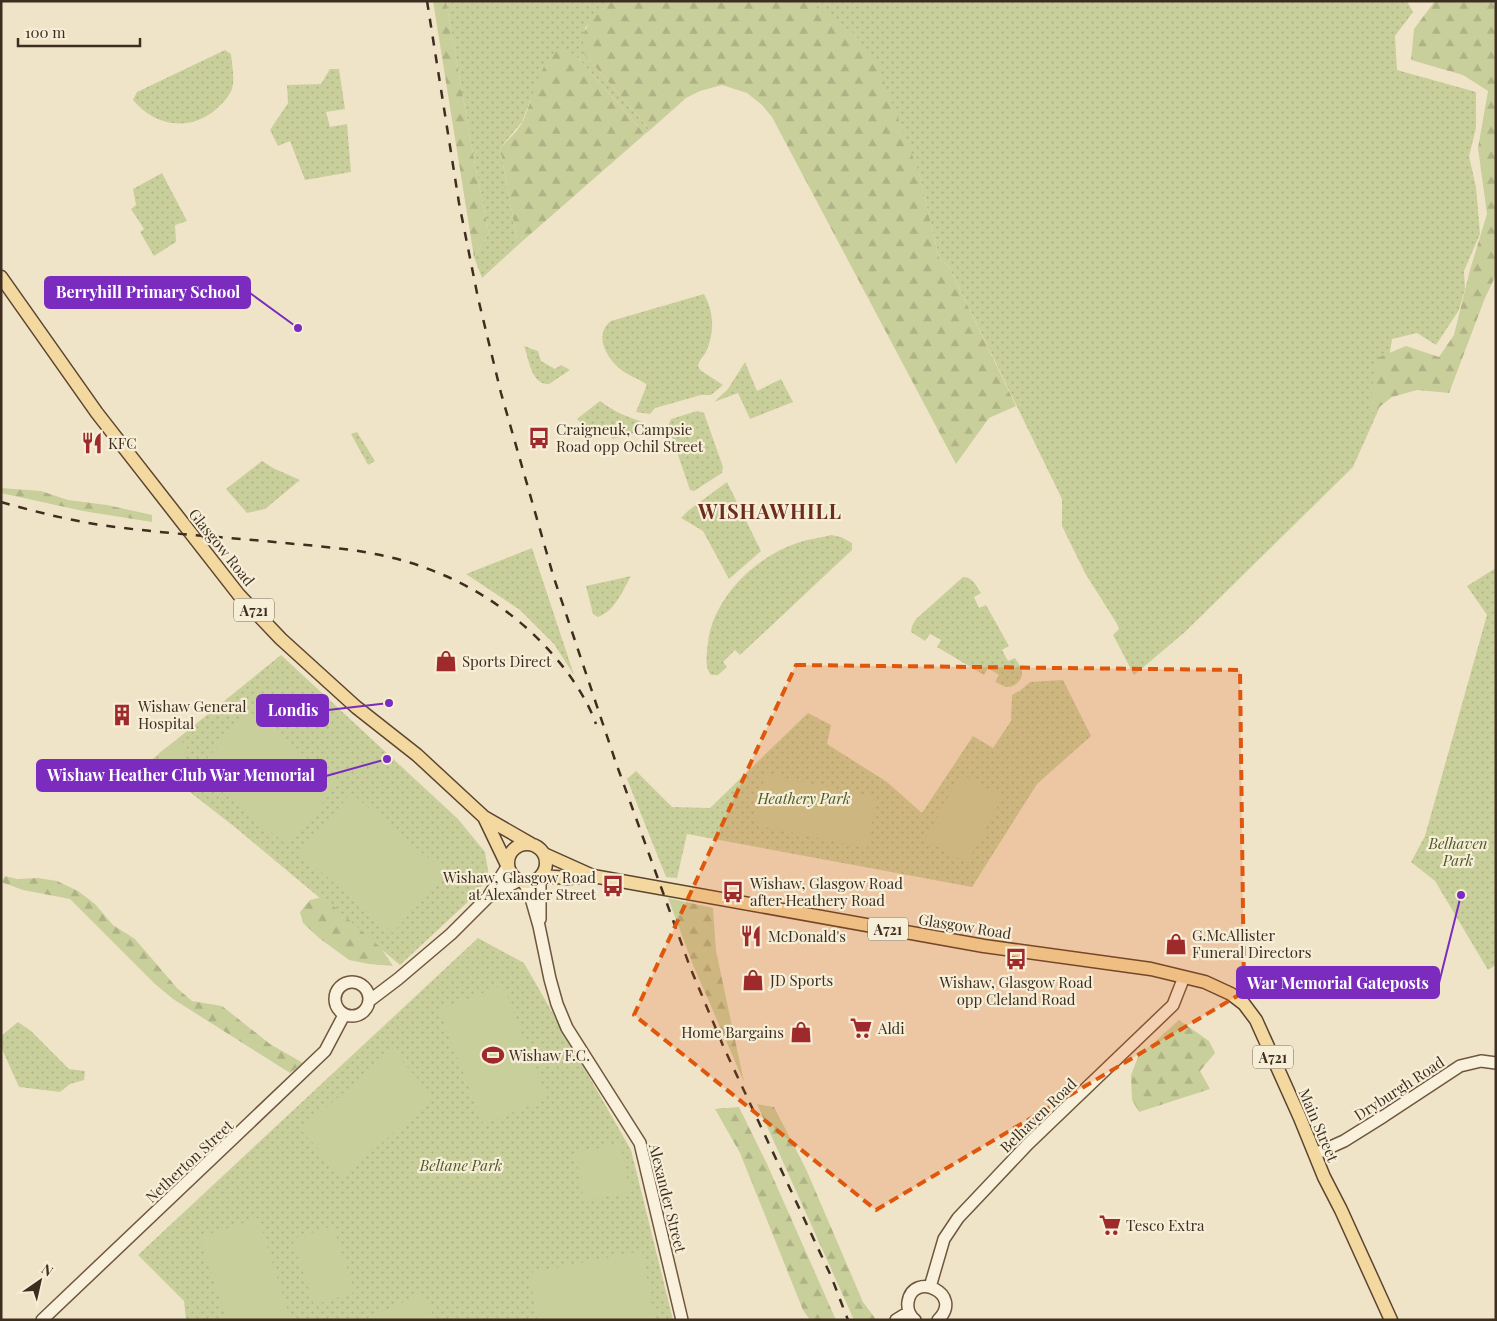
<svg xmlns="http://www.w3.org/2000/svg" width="1497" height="1321" font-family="'Playfair Display',serif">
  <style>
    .grass { fill: url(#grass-dots) }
    .forest { fill: url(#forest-firs) }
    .garden { fill: #c9cf9b }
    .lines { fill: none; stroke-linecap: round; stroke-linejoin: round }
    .secondary-casing { stroke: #6f573f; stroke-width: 14 }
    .primary-casing { stroke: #5b4430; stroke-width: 15 }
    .secondary { stroke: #faf1dc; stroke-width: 11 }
    .primary { stroke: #f3d9a0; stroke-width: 12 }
    .rail { stroke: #3d2e20; stroke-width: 2.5; stroke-dasharray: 9 9; stroke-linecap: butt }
    .marked { fill: #df570d; fill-opacity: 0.2; stroke: #df570d; stroke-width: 4; stroke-dasharray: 10 6; stroke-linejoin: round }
    .labels { text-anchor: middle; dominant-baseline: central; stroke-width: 4.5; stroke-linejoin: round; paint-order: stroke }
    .shield { fill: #f7eed8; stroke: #756857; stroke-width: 1 }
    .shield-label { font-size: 14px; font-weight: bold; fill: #3d2e20 }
    .poi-label { font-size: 15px; fill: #3d2e20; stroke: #f7eed8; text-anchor: start }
    .street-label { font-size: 15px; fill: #3d2e20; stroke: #f7eed8 }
    .park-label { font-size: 15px; font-style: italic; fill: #4d5a26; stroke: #f7eed8 }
    .district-label { font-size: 20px; font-weight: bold; letter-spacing: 1px; fill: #6b2e1e; stroke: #f7eed8 }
    .leader { fill: none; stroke: #7b2cbf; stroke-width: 2 }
    .callout-dot { fill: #7b2cbf; stroke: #f7eed8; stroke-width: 2 }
    .callout { fill: #7b2cbf; stroke: #7b2cbf; stroke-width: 2 }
    .callout-label { font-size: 16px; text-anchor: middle; font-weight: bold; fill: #fff }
  </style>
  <defs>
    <pattern id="grass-dots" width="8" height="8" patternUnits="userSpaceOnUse" patternTransform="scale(1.25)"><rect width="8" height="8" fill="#c9cf9b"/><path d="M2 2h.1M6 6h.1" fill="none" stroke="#aeb285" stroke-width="1.8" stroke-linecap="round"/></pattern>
    <pattern id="forest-firs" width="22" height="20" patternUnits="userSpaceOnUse" patternTransform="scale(1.25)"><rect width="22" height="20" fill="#c9cf9b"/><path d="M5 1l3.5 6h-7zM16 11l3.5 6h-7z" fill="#aeb285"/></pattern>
  </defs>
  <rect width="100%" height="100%" fill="#f0e4c8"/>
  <!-- grass -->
  <path class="grass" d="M446 1H612L585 28V55L650 130 645 134 578 58 530 101 522 122 500 148 518 245 482 278 474 257 489 233 475 165Z
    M816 1H1407L1413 12 1395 36 1397 70 1476 92V128L1469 156 1476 187 1480 234 1464 271 1465 289 1459 310 1436 345 1417 333 1392 339 1382 402 1353 467 1185 632 1134 675 1113 635 1119 629 1117 624 1085 573 1062 526V499L949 267 939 258 919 173 812 5Z
    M225 50 231 54C232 65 235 78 232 89 229 97 221 105 215 110 189 132 154 126 133 100L137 92Z
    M330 69H339L345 109 326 112 330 127 347 124 351 172 305 180 290 141 278 146 270 130 288 103 287 85 321 84Z
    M162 173 187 221 175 225 176 242 154 256 140 232 144 229 131 209 136 205 133 189Z
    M704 294C714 312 715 332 706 352 703 357 699 360 698 366L700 370 723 385 711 395H701L655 408 650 414 636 412 646 387V384C638 378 626 375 619 368 605 356 594 334 611 321Z
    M524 346 538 351 541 361 555 369 561 365 570 370 549 384C531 385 529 359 524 346Z
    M745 362 757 391 781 379 793 402 750 419 738 393 714 402 728 389Z
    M600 401C613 411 627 417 643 422L632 434 612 439 607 426 586 428 577 419Z
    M697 411 704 413 723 467 722 473 694 491 690 490 668 426 671 419Z
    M357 432 375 461 368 465 351 434Z
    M262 461 273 468 300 480 265 509 247 513 226 489Z
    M727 482 761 551 729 579 703 531 681 518 689 510Z
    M831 535 841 537 852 543V550L740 655 735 650 723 662 727 667 718 675H711C704 667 707 652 708 642 714 596 756 557 797 543 808 539 820 538 831 535Z
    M532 548 574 675 554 644 520 610 466 574Z
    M1496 568V965L1488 970 1435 881 1411 862 1425 836 1487 615 1467 586Z
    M631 576C623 590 615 611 598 617L593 614 586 586Z
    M963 577C973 577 976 586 981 593L974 597 979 608 986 605 1009 646 1002 650 1008 661 1015 658C1017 662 1022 667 1022 672 1023 680 1014 688 1006 687 1003 686 998 683 995 682L999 675 988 668 984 675 937 647 941 640 930 634 925 641 911 632 912 626 916 619Z
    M281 655 458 819 485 852 489 877 470 900 400 965 236 828 150 761Z
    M1063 680 1091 736 1037 784 972 887 687 834 677 878 666 877 627 779 636 771 672 807 710 808 808 713 831 725 827 744 887 782 922 813 973 736 993 748 1011 721 1012 695 1021 690 1030 682Z
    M478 938 524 963 631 1150 673 1320H186L184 1301 138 1255Z
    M18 1022 31 1031 69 1069 85 1071 84 1080 70 1084 60 1092 19 1087 1 1047V1036Z"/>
  <!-- forest -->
  <path class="forest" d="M433 1H446L475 165 489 233 474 257Z
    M612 1H816L813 5 855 34 878 66 919 173 939 258 949 267 1016 406 989 418 956 464 772 117 762 105 747 93 722 85 700 91 686 98 650 130 585 55C577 27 594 19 612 1Z
    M1435 1H1496V275L1485 298 1449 393 1417 390 1392 397 1368 416 1377 358 1406 346 1439 357 1454 335 1470 270 1487 214 1478 148 1488 91 1463 75 1411 60 1414 29Z
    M559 48 569 51 578 58 645 134 518 245 500 148C508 140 518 131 523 121 534 96 538 66 559 48Z
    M1 488 41 491 68 500 107 505 152 515V522L83 511 1 493Z
    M5 876 17 879 38 878 57 881 78 891 95 904 113 925 135 939 177 988 192 1001 222 1006 270 1044 303 1063 290 1073 173 999 155 984 70 899 23 890 1 882Z
    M323 897 381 948 393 966 369 964 349 960 319 938 303 923 300 912 310 900Z
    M668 898 713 908 716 951 744 1082 693 965Z
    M1179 1020 1209 1041 1215 1053 1200 1071 1210 1089 1139 1112 1132 1100 1131 1075 1138 1057Z
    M757 1104 774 1107 806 1169 863 1302 875 1318 874 1320H854Z
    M739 1107 767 1164 836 1320H810L803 1310 740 1153 715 1109Z"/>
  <!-- garden -->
  <path class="garden" d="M248 710 338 784 288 846 197 771Z
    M178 739 187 746 186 754 173 765 159 753Z
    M765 774 877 797 867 848 755 825Z
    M961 774 1003 797 967 863 925 840Z
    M351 793 445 872 393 933 300 854Z
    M503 985 547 1099 483 1124 439 1010Z
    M392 1050 434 1097 343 1177 301 1130Z
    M620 1144 630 1192 584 1201 575 1153Z
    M258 1218 291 1320H227L200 1237Z
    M333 1226 355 1292 314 1305 292 1239Z
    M642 1251 655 1320H538L529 1273Z
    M423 1293 435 1320H364Z"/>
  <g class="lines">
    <!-- secondary casing -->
    <g class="secondary-casing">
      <path id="secondary" d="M540 878V919
        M524 883 529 891 539 926 550 979 557 1004 567 1028 640 1143 682 1320
        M488 897 518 881
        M335 999a17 17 0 1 1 34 0a17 17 0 1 1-34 0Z
        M369 1001 398 979 451 934 488 897 507 867
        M1315 1154 1344 1141 1384 1116 1460 1066 1481 1061 1496 1063
        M930 1287 944 1239 958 1218 1028 1144 1173 1005 1184 977
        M42 1320 325 1051 344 1015
        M896 1320 909 1312
        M915 1320C910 1316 907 1309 908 1302 913 1270 965 1294 938 1320"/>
    </g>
    <!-- primary casing -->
    <g class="primary-casing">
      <path id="primary" d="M1 277 97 413 239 595 281 639 356 707 417 755 484 817 531 844
        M484 817 507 865
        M508 863a19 19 0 1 1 38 0a19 19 0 1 1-38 0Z
        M544 854 593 876 984 946 1151 969 1205 982 1231 994 1244 1004 1256 1020 1300 1118 1324 1177 1341 1210 1391 1320
        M542 876 568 878 590 876"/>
    </g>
    <!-- secondary -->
    <use href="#secondary" class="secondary"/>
    <!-- primary -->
    <use href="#primary" class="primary"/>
    <!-- rail -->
    <path class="rail" d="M427 1 459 203 478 298 501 393 553 575 616 763 690 967 724 1048 831 1276 848 1320
      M1 502C36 512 72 521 108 526 167 534 226 537 285 543 315 546 345 548 375 554 439 566 500 598 545 646 566 668 586 696 596 724"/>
  </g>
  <!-- marked area -->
  <path class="marked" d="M796 665 1240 670 1244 992 876 1210 634 1015Z"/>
  <!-- icons -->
  <defs>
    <g id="bus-bare" transform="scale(1.725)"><path d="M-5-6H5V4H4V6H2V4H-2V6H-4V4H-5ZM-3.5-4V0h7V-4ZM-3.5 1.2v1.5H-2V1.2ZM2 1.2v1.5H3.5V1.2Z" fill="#9e2a2b" stroke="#f7eed8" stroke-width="2.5" paint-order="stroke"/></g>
    <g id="restaurant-bare" transform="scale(1.725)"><path d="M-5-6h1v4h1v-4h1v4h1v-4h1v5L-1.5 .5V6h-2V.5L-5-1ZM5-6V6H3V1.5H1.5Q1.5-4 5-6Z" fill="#9e2a2b" stroke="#f7eed8" stroke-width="2.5" paint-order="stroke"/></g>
    <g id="shop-bare" transform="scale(1.725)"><path d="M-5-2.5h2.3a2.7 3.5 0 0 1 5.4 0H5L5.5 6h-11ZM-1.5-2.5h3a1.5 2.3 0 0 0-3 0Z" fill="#9e2a2b" stroke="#f7eed8" stroke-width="2.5" paint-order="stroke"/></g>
    <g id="building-bare" transform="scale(1.725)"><path d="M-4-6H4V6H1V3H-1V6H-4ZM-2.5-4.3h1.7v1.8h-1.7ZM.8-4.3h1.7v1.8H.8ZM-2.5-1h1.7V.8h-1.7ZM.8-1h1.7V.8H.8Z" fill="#9e2a2b" stroke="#f7eed8" stroke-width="2.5" paint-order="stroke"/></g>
    <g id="supermarket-bare" transform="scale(1.725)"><path d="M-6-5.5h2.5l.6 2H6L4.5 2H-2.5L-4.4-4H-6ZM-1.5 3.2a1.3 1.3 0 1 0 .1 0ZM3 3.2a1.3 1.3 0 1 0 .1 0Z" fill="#9e2a2b" stroke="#f7eed8" stroke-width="2.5" paint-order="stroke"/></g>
    <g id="stadium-bare" transform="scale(1.725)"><path d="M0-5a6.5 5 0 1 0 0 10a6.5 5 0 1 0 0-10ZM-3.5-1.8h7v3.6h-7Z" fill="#9e2a2b" stroke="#f7eed8" stroke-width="2.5" paint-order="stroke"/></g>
  </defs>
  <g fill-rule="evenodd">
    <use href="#bus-bare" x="539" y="438"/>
    <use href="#restaurant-bare" x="92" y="443"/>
    <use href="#shop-bare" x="446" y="661"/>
    <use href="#building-bare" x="122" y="715"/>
    <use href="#bus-bare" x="613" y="886"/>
    <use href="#bus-bare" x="733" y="892"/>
    <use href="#restaurant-bare" x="751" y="936"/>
    <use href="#shop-bare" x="1176" y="944"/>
    <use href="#bus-bare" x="1016" y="959"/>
    <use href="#shop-bare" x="753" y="980"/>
    <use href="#supermarket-bare" x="861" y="1028"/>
    <use href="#shop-bare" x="801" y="1032"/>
    <use href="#stadium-bare" x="493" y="1055"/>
    <use href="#supermarket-bare" x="1110" y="1225"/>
  </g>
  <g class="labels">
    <!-- shield labels -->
    <g class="shield">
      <rect x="234" y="598.5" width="40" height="23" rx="4"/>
      <rect x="868" y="917.5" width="40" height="23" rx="4"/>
      <rect x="1253" y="1045.5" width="40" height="23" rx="4"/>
    </g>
    <g class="shield-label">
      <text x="254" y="610">A721</text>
      <text x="888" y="929">A721</text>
      <text x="1273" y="1057">A721</text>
    </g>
    <!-- poi labels -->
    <g class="poi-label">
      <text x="556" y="429">Craigneuk, Campsie<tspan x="556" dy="17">Road opp Ochil Street</tspan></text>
      <text x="108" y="443">KFC</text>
      <text x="462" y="661">Sports Direct</text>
      <text x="138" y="706">Wishaw General<tspan x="138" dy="17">Hospital</tspan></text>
      <text x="596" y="877" text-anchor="end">Wishaw, Glasgow Road<tspan x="596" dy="17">at Alexander Street</tspan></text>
      <text x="750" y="883">Wishaw, Glasgow Road<tspan x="750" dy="17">after Heathery Road</tspan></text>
      <text x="1192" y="935">G.McAllister<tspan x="1192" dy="17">Funeral Directors</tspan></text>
      <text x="768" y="936">McDonald's</text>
      <text x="770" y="980">JD Sports</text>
      <text x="1016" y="982" text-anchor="middle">Wishaw, Glasgow Road<tspan x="1016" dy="17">opp Cleland Road</tspan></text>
      <text x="878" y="1028">Aldi</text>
      <text x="784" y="1032" text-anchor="end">Home Bargains</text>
      <text x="509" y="1055">Wishaw F.C.</text>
      <text x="1126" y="1225">Tesco Extra</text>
    </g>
    <!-- street labels -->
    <g class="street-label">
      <text transform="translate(222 547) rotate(51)">Glasgow Road</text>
      <text transform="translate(965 926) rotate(9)">Glasgow Road</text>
      <text transform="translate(1399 1088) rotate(-33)">Dryburgh Road</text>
      <text transform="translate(1038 1115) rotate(-44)">Belhaven Road</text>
      <text transform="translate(1319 1125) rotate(67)">Main Street</text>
      <text transform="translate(189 1161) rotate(-43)">Netherton Street</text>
      <text transform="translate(668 1198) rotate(76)">Alexander Street</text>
    </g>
    <!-- park labels -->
    <g class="park-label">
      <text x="804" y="798">Heathery Park</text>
      <text x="1458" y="843">Belhaven<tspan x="1458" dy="17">Park</tspan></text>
      <text x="461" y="1165">Beltane Park</text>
    </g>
    <!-- district labels -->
    <g class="district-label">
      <text x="770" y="510">WISHAWHILL</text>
    </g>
  </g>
  <!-- callouts -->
  <path class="leader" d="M298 328L250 293M389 703L328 710M387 759L326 776M1461 895L1439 983"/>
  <g class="callout-dot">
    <circle cx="298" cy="328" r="5"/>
    <circle cx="389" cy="703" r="5"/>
    <circle cx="387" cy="759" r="5"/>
    <circle cx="1461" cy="895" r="5"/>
  </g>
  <g class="callout">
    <rect x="45" y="277" width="205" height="31" rx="5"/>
    <rect x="257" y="695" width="71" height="31" rx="5"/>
    <rect x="37" y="760" width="289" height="31" rx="5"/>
    <rect x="1237" y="967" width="202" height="31" rx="5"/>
  </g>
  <g class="callout-label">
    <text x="148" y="298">Berryhill Primary School</text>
    <text x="293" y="716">Londis</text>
    <text x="181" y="781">Wishaw Heather Club War Memorial</text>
    <text x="1338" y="989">War Memorial Gateposts</text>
  </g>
  <!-- border -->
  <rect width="1497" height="1321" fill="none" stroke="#3d2e20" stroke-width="5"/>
  <!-- north arrow -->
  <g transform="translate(40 1281) rotate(34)" stroke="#f7eed8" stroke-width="4" paint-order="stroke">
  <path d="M0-4L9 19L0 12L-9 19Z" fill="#3d2e20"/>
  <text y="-8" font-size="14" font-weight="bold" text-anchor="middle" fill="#3d2e20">N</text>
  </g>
  <!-- scale -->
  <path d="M18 38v8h122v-8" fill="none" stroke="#3d2e20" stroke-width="2.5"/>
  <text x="25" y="38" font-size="15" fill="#3d2e20" stroke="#f7eed8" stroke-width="4" paint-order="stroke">100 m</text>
</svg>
